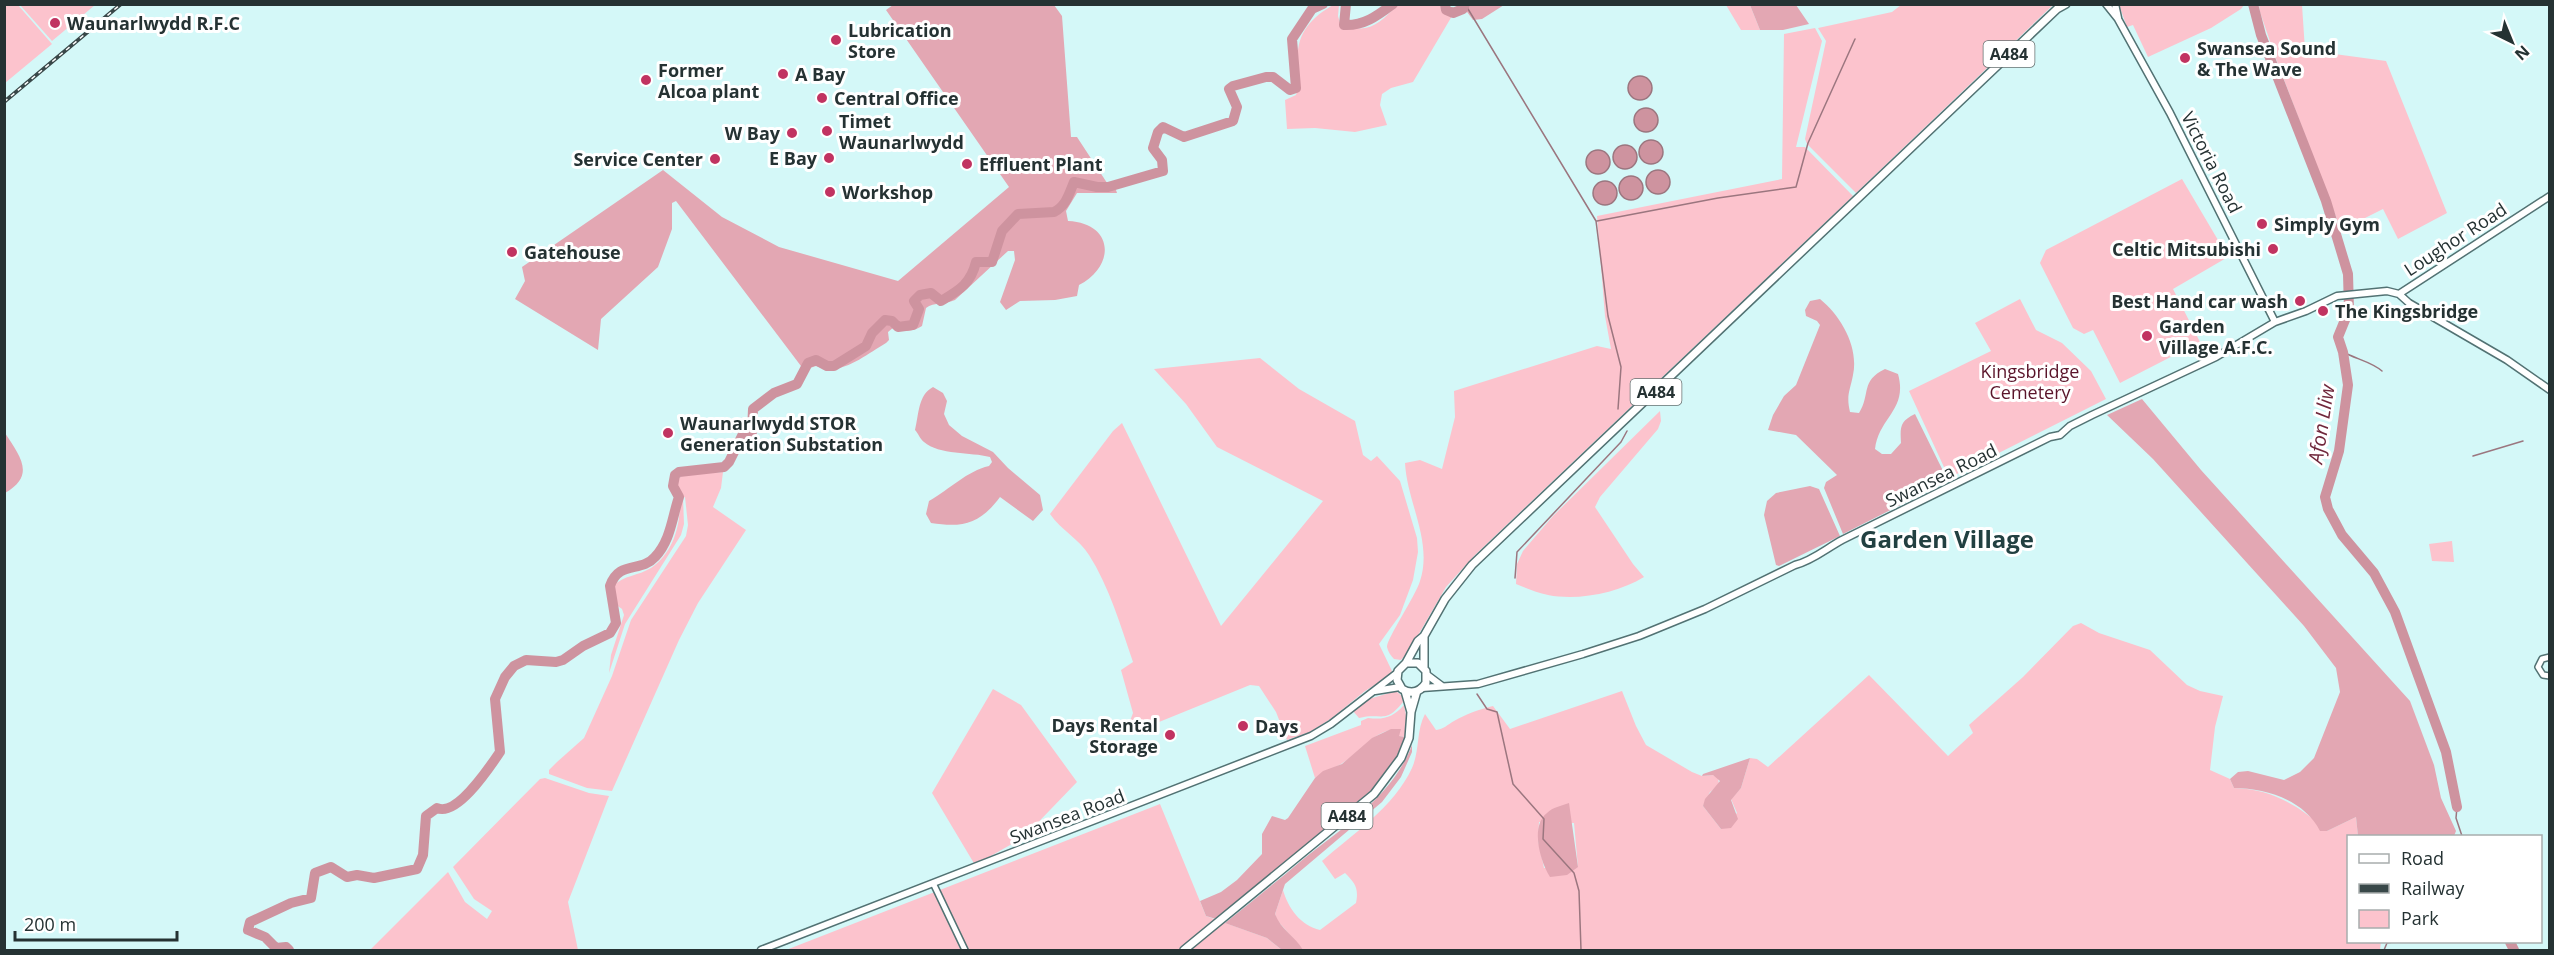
<svg xmlns="http://www.w3.org/2000/svg" width="2554" height="955" font-family="'Open Sans',sans-serif">
  <style>
    .green { fill: #fcc3cd; fill-rule: evenodd }
    .forest { fill: #e3a7b3 }
    .water { fill: #ce939f; stroke: #9b767f; stroke-width: 1.5 }
    .lines { fill: none; stroke-linecap: round; stroke-linejoin: round }
    .stream { stroke: #9b767f; stroke-width: 1.5 }
    .river { stroke: #ce939f; stroke-width: 10 }
    .tertiary-casing { stroke: #527273; stroke-width: 8 }
    .secondary-casing { stroke: #527273; stroke-width: 9 }
    .primary-casing { stroke: #527273; stroke-width: 10 }
    .tertiary { stroke: #fff; stroke-width: 5 }
    .secondary { stroke: #fff; stroke-width: 6 }
    .primary { stroke: #fff; stroke-width: 7 }
    .rail-casing { stroke: #394849; stroke-width: 4 }
    .rail { stroke: #fff; stroke-width: 1.5; stroke-dasharray: 4.5; stroke-linecap: butt }
    .poi-dot { fill: #c13361; stroke: #fff; stroke-width: 2 }
    .labels { text-anchor: middle; dominant-baseline: central; stroke-width: 6; stroke-linejoin: round; paint-order: stroke }
    .shield { fill: #fff; stroke: #667070; stroke-width: 1.5 }
    .shield-label { font-size: 16px; font-weight: bold; fill: #253233 }
    .poi-label { font-size: 18px; font-weight: bold; fill: #253233; stroke: #fff; text-anchor: start }
    .street-label { font-size: 18px; fill: #253233; stroke: #fff }
    .park-label { font-size: 18px; fill: #5a142a; stroke: #fff }
    .water-label { font-size: 20px; font-style: italic; fill: #70283c; stroke: #fff }
    .district-label { font-size: 24px; font-weight: bold; fill: #224041; stroke: #fff }
  </style>
  <rect width="100%" height="100%" fill="#d4f8f8"/>
  <!-- green -->
  <path class="green" d="M1335 4 1339 5 1338 16 1340 23C1366 36 1380 24 1397 5H1441L1442 12 1452 16 1413 82 1391 88 1382 94 1380 105 1387 125 1355 132 1315 128 1287 129 1285 100 1296 95C1300 84 1298 77 1298 66 1295 36 1308 19 1335 4Z
    M6 5H18L52 44 5 83Z
    M20 5H95L52 41Z
    M1726 5H1750L1760 30H1741Z
    M1901 5H2053L1856 193 1807 144 1805 139 1826 41 1818 28 1892 12Z
    M2119 5V4L2244 5 2241 9 2211 28 2148 57 2133 25 2127 27Z
    M2259 5H2302L2305 50 2386 61 2447 213 2398 239 2383 209 2341 230 2275 56 2260 12Z
    M1815 28 1822 41 1796 147H1805L1853 196 1475 555 1446 587 1409 651 1401 660 1394 659C1391 656 1388 652 1387 647 1386 640 1416 595 1420 581 1433 542 1407 502 1405 463L1420 460 1442 469 1455 417 1454 391 1597 346 1611 349 1605 316 1597 216 1782 179 1784 34Z
    M2182 179 2228 257 2173 289 2200 342 2120 383 2093 330 2084 334 2073 328 2040 263 2046 250Z
    M2020 299 2036 330 2062 343 2091 371 2106 399 1949 478 1909 391 1991 351 1975 323Z
    M1260 358 1299 389 1355 421 1363 455 1371 461 1377 456 1400 481 1417 538 1418 552 1413 580 1400 615 1379 644 1392 671 1388 677 1365 691 1332 718 1310 732 1287 740 1276 712 1259 686 1250 685 1132 733 1127 729 1133 713 1121 670 1133 662C1121 627 1109 586 1089 555 1079 539 1061 530 1050 514L1113 431 1122 423 1221 626 1323 501 1217 447 1186 404 1154 369Z
    M1660 411 1661 421 1658 429 1600 497 1595 507 1633 564 1644 577C1618 593 1578 601 1548 595 1537 593 1526 588 1516 584L1517 564 1523 551 1553 516Z
    M723 472 721 488 713 507 746 530 698 603 679 640 612 791 587 788 549 774V770L557 762 584 738 612 676 631 620 686 536 688 525 685 497 683 498 684 524 681 535 625 624 609 673 611 655 624 615 622 609 611 601 613 586C624 575 638 576 651 568 678 550 685 510 676 481 684 469 710 473 723 472Z
    M2452 541 2454 562 2432 561 2429 544Z
    M2081 623 2099 633 2150 650 2187 685 2200 691 2223 696 2215 727 2210 770 2230 779 2234 788C2272 789 2300 806 2327 831L2356 817 2358 836H2348V942H2381L2380 950H1303L1277 920 1275 914 1283 890C1288 908 1301 926 1320 930L1356 903C1359 888 1355 883 1345 873L1335 879 1322 861C1353 834 1394 807 1412 768 1420 750 1416 731 1425 714L1436 730C1444 729 1447 725 1454 721 1466 714 1480 709 1493 706L1510 729 1622 691 1636 726 1646 745 1692 772 1702 776 1713 775 1718 777 1719 785 1710 792 1703 806 1721 829 1737 813 1731 799 1741 788 1750 758 1757 759 1768 767 1869 675 1948 756 1973 733 1969 725 2023 677 2073 626ZM1539 822 1574 823 1578 867 1544 868 1538 840Z
    M993 689 1021 705 1077 782 1024 837 975 865 932 793Z
    M1396 691 1402 696 1403 702C1385 725 1381 712 1359 718L1353 711 1369 699Z
    M1404 705 1407 720 1405 737 1399 736V729C1375 729 1363 750 1344 762 1334 769 1324 771 1315 778L1305 746 1361 725V721L1368 718C1385 720 1393 717 1404 705Z
    M545 778 589 793 609 796 568 902 578 950H370L448 872 465 902 487 919 492 911 474 899 453 867 540 779Z
    M1160 804 1206 916 1267 938 1282 950H786Z"/>
  <!-- forest -->
  <path class="forest" d="M893 5H1054L1062 16 1071 137H1077L1111 189 1116 190 1117 193H1077L1066 211 1068 221C1114 223 1116 266 1079 285L1077 296 1055 300 1020 301 1006 310 1000 302 1015 260 1014 251H1008L955 300C946 304 934 302 926 308L922 326C913 332 904 332 894 327L888 332 889 340 886 343C865 355 841 377 816 366L810 368 807 374 676 201 672 203V229L658 267 601 319 598 350 515 299 525 281 522 267 663 170 722 217 779 247 898 281 1009 187 886 10Z
    M1462 5H1504L1482 19 1473 20Z
    M1750 5H1796L1809 24 1783 30H1760Z
    M1820 299C1841 316 1859 347 1853 375 1850 391 1846 395 1850 412L1859 413C1871 394 1860 381 1885 369L1898 374C1908 410 1879 417 1875 449L1882 454H1891L1901 443C1900 427 1900 421 1915 414L1948 481 1843 534 1824 488 1826 482 1837 475 1796 435 1768 430 1773 415 1784 396 1796 385 1820 325 1817 321 1806 316 1805 310 1810 301Z
    M933 387 943 393 947 401 944 414 949 425 962 436 993 452 1008 468 1040 495 1043 510 1033 521 1000 497C980 524 963 528 931 523L926 514 929 501C950 489 967 471 989 466L992 462 990 457C971 452 939 455 924 442 920 439 918 433 915 430 919 414 918 395 933 387Z
    M2142 399 2201 470 2410 701 2434 765 2441 798 2456 831 2454 836H2358L2356 817 2327 831H2320C2305 801 2267 788 2234 788L2230 779 2238 772 2248 771 2284 780 2300 772 2314 758 2340 692 2336 668 2304 626 2153 459 2107 415Z
    M5 433C19 455 37 475 5 493Z
    M1810 486 1819 489 1840 536 1779 566 1776 565 1764 515 1767 501 1776 493Z
    M1391 729H1401L1399 736 1405 737 1397 759 1378 785 1216 919 1206 916 1200 901 1221 892 1237 880 1262 854V834L1272 816 1285 820 1288 818 1315 778 1323 771 1342 764 1372 738Z
    M1412 745V752L1401 777 1382 802 1285 884 1275 914C1281 930 1295 936 1303 950H1282L1267 938 1225 923C1251 902 1276 882 1301 861 1342 828 1393 796 1412 745Z
    M1750 758 1741 788 1731 800 1738 819 1731 828 1721 829 1703 806 1705 799 1720 781 1713 775 1702 776 1703 774Z
    M1569 803 1578 867 1567 875 1550 877C1540 861 1530 826 1547 813 1553 807 1561 806 1569 803Z"/>
  <!-- water -->
  <path class="water" d="M1628 88a12 12 0 1 1 24 0a12 12 0 1 1-24 0Z
    M1634 120a12 12 0 1 1 24 0a12 12 0 1 1-24 0Z
    M1639 152a12 12 0 1 1 24 0a12 12 0 1 1-24 0Z
    M1613 157a12 12 0 1 1 24 0a12 12 0 1 1-24 0Z
    M1586 162a12 12 0 1 1 24 0a12 12 0 1 1-24 0Z
    M1646 182a12 12 0 1 1 24 0a12 12 0 1 1-24 0Z
    M1619 188a12 12 0 1 1 24 0a12 12 0 1 1-24 0Z
    M1593 193a12 12 0 1 1 24 0a12 12 0 1 1-24 0Z"/>
  <g class="lines">
    <!-- stream -->
    <path class="stream" d="M1465 4 1596 221 1608 316 1621 367 1618 409
      M1597 221 1718 198 1796 187 1808 143 1855 39
      M2343 352C2356 359 2372 362 2382 371
      M2473 456 2523 441
      M1515 578 1517 552 1621 442 1627 431
      M1477 694 1487 709 1497 712 1513 784 1544 819 1543 839 1574 873 1579 891 1581 950
      M2457 807 2456 818 2462 836
      M2384 950 2387 943 2393 942"/>
    <!-- river -->
    <path class="river" d="M1346 4 1344 25C1364 26 1377 16 1393 4
      M1445 4 1446 10 1453 13 1463 9 1465 4
      M2253 4 2261 35 2326 201 2348 274 2349 310 2338 337 2343 352 2348 385 2339 451 2325 497 2328 509 2342 535 2374 573 2395 612 2446 752 2457 807
      M2510 942 2514 950
      M289 950 286 947 276 948 265 937 248 930 250 922 291 903 311 898 315 873 331 867 347 877 357 875 374 878 417 869 423 855 426 816 437 808C457 817 489 768 500 752L495 699 505 677 514 666 526 660 556 662 563 660 583 646 610 633 616 623 610 586C619 560 641 573 655 557 671 540 672 517 679 497L673 486 675 475 679 472 724 467 729 462 743 434 752 432 753 409 774 393 797 384 808 363 816 360 827 366H834L866 346 872 333 885 320 892 321 898 327 913 325 919 309 914 301 920 295 931 293 941 301C960 290 971 283 976 262H992L1002 231 1018 214 1054 212C1066 206 1069 194 1074 182L1097 187H1108L1163 171 1162 160 1153 148 1158 132 1163 127 1184 137 1233 121 1237 107 1229 89 1233 86 1266 77H1273L1290 90 1296 88 1292 39 1312 9 1323 4"/>
    <!-- tertiary casing -->
    <g class="tertiary-casing">
      <path id="tertiary" d="M2550 657 2542 659 2538 667 2543 675 2550 676
        M934 885 965 950"/>
    </g>
    <!-- secondary casing -->
    <g class="secondary-casing">
      <path id="secondary" d="M2106 4 2118 19 2170 113 2275 322
        M2115 4 2118 18
        M2399 294 2409 303 2507 360 2550 390
        M1426 674 1442 686
        M1422 688 1478 684 1583 654 1639 636 1705 609 1795 565C1812 561 1827 548 1842 540L2050 437 2060 435 2070 426 2092 415 2216 357 2275 322 2306 311 2337 296 2387 291 2399 294 2550 196
        M1375 691 1400 687
        M761 950 1311 736 1331 724 1397 673"/>
    </g>
    <!-- primary casing -->
    <g class="primary-casing">
      <path id="primary" d="M1406 663H1418L1426 671V683C1420 692 1412 695 1402 689L1397 680 1398 671 1406 663 1418 641 1424 636 1445 599 1472 565 2057 9 2066 4
        M1424 668V636
        M1405 691 1411 712
        M1184 950 1374 794 1401 758 1409 738 1411 712 1417 691"/>
    </g>
    <!-- tertiary -->
    <use href="#tertiary" class="tertiary"/>
    <!-- secondary -->
    <use href="#secondary" class="secondary"/>
    <!-- primary -->
    <use href="#primary" class="primary"/>
    <!-- rail casing -->
    <g class="rail-casing">
      <path id="rail" d="M4 102 121 4"/>
    </g>
    <!-- rail -->
    <use href="#rail" class="rail"/>
  </g>
  <!-- markers -->
  <g class="poi-dot">
    <circle cx="55" cy="23" r="6"/>
    <circle cx="836" cy="40" r="6"/>
    <circle cx="2185" cy="58" r="6"/>
    <circle cx="783" cy="74" r="6"/>
    <circle cx="646" cy="80" r="6"/>
    <circle cx="822" cy="98" r="6"/>
    <circle cx="827" cy="131" r="6"/>
    <circle cx="792" cy="133" r="6"/>
    <circle cx="829" cy="158" r="6"/>
    <circle cx="715" cy="159" r="6"/>
    <circle cx="967" cy="164" r="6"/>
    <circle cx="830" cy="192" r="6"/>
    <circle cx="2262" cy="224" r="6"/>
    <circle cx="2273" cy="249" r="6"/>
    <circle cx="512" cy="252" r="6"/>
    <circle cx="2300" cy="301" r="6"/>
    <circle cx="2323" cy="311" r="6"/>
    <circle cx="2147" cy="336" r="6"/>
    <circle cx="668" cy="433" r="6"/>
    <circle cx="1243" cy="726" r="6"/>
    <circle cx="1170" cy="735" r="6"/>
  </g>
  <g class="labels">
    <!-- shield labels -->
    <g class="shield">
      <rect x="1983.5" y="41" width="51" height="26" rx="4.5"/>
      <rect x="1630.5" y="379" width="51" height="26" rx="4.5"/>
      <rect x="1321.5" y="803" width="51" height="26" rx="4.5"/>
    </g>
    <g class="shield-label">
      <text x="2009" y="54">A484</text>
      <text x="1656" y="392">A484</text>
      <text x="1347" y="816">A484</text>
    </g>
    <!-- poi labels -->
    <g class="poi-label">
      <text x="67" y="23">Waunarlwydd R.F.C</text>
      <text x="848" y="30">Lubrication<tspan x="848" dy="21">Store</tspan></text>
      <text x="2197" y="48">Swansea Sound<tspan x="2197" dy="21">&amp; The Wave</tspan></text>
      <text x="658" y="70">Former<tspan x="658" dy="21">Alcoa plant</tspan></text>
      <text x="795" y="74">A Bay</text>
      <text x="834" y="98">Central Office</text>
      <text x="839" y="121">Timet<tspan x="839" dy="21">Waunarlwydd</tspan></text>
      <text x="780" y="133" text-anchor="end">W Bay</text>
      <text x="817" y="158" text-anchor="end">E Bay</text>
      <text x="703" y="159" text-anchor="end">Service Center</text>
      <text x="979" y="164">Effluent Plant</text>
      <text x="842" y="192">Workshop</text>
      <text x="2274" y="224">Simply Gym</text>
      <text x="2261" y="249" text-anchor="end">Celtic Mitsubishi</text>
      <text x="524" y="252">Gatehouse</text>
      <text x="2288" y="301" text-anchor="end">Best Hand car wash</text>
      <text x="2335" y="311">The Kingsbridge</text>
      <text x="2159" y="326">Garden<tspan x="2159" dy="21">Village A.F.C.</tspan></text>
      <text x="680" y="423">Waunarlwydd STOR<tspan x="680" dy="21">Generation Substation</tspan></text>
      <text x="1158" y="725" text-anchor="end">Days Rental<tspan x="1158" dy="21">Storage</tspan></text>
      <text x="1255" y="726">Days</text>
    </g>
    <!-- street labels -->
    <g class="street-label">
      <text transform="translate(2212 162) rotate(63)">Victoria Road</text>
      <text transform="translate(2455 239) rotate(-33)">Loughor Road</text>
      <text transform="translate(1941 475) rotate(-26)">Swansea Road</text>
      <text transform="translate(1067 816) rotate(-21)">Swansea Road</text>
    </g>
    <!-- park labels -->
    <g class="park-label">
      <text x="2030" y="371">Kingsbridge<tspan x="2030" dy="21">Cemetery</tspan></text>
    </g>
    <!-- water labels -->
    <g class="water-label">
      <text transform="translate(2321 424) rotate(-81)">Afon Lliw</text>
    </g>
    <!-- district labels -->
    <g class="district-label">
      <text x="1947" y="538">Garden Village</text>
    </g>
  </g>
  <!-- border -->
  <rect width="2554" height="955" fill="none" stroke="#253233" stroke-width="12"/>
  <!-- legend -->
  <rect x="2347" y="835" width="195" height="108" fill="#ffffff" stroke="#a8adad" stroke-width="1.5"/>
  <rect x="2359" y="854" width="30" height="9" fill="#ffffff" stroke="#a8adad" stroke-width="1.5"/>
  <text x="2401" y="865" font-size="18" fill="#253233">Road</text>
  <rect x="2359" y="884" width="30" height="9" fill="#394849" stroke="#a8adad" stroke-width="1.5"/>
  <text x="2401" y="895" font-size="18" fill="#253233">Railway</text>
  <rect x="2359" y="910" width="30" height="18" fill="#fcc3cd" stroke="#a8adad" stroke-width="1.5"/>
  <text x="2401" y="925" font-size="18" fill="#253233">Park</text>
  <!-- north arrow -->
  <g transform="translate(2512 42) rotate(137)" stroke="#ffffff" stroke-width="4.5" paint-order="stroke">
  <path d="M0-4.5L10 22L0 15L-10 22Z" fill="#253233"/>
  <text y="-9" font-size="16" font-weight="bold" text-anchor="middle" fill="#253233">N</text>
  </g>
  <!-- scale -->
  <path d="M15 931v9h162v-9" fill="none" stroke="#253233" stroke-width="3"/>
  <text x="24" y="931" font-size="18" fill="#253233" stroke="#ffffff" stroke-width="4.5" paint-order="stroke">200 m</text>
</svg>
